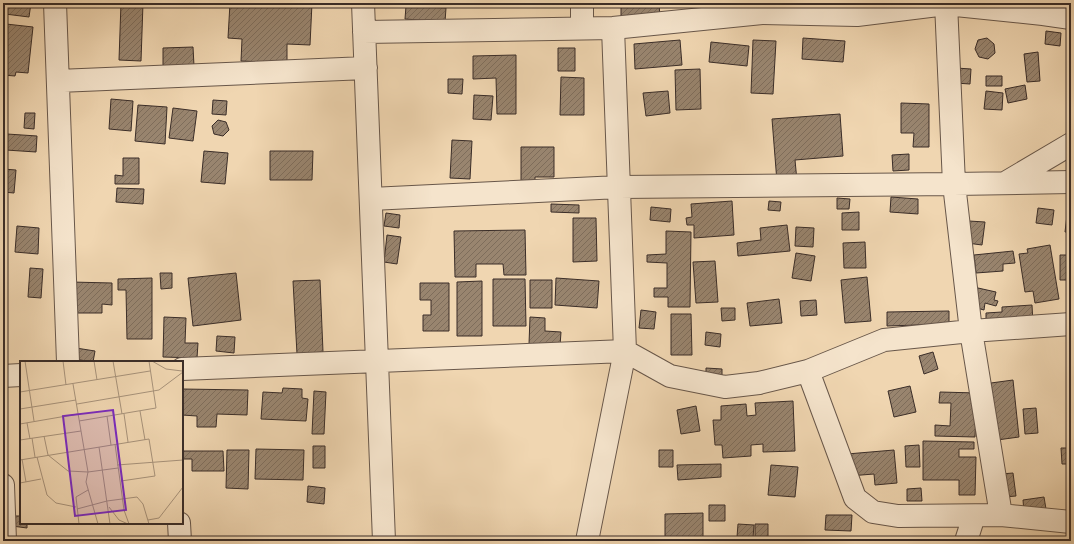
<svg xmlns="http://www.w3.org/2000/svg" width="1074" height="544" font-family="'IM FELL English',serif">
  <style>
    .building { fill: url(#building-hatch); stroke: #3a2d28 }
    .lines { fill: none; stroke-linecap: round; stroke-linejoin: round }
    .minor-casing { stroke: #68574a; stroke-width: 24 }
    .minor { stroke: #f5e4cc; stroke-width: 22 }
    .inset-road { fill: none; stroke: #a7927a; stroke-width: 1 }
    .view { fill: #7b2cbf; fill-opacity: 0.15; stroke: #7b2cbf; stroke-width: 2 }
    .inset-edge { fill: none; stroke: #3a2d28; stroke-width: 2 }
  </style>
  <defs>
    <pattern id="building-hatch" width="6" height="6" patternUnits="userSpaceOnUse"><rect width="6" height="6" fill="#99856f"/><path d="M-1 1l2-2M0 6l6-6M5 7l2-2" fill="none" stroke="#7e6d5b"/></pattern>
  </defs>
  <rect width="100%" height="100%" fill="#f0d6b1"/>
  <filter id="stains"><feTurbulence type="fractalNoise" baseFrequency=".005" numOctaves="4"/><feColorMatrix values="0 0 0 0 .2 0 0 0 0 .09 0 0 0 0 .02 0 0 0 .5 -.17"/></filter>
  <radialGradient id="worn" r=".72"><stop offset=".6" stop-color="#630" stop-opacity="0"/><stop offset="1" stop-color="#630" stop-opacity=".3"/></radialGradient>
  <!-- building -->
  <path class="building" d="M6 3H31L29 17 5 14Z
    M121 3H143L141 61 119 60Z
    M230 3H312L310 45 287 44V63L241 61 242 39 228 38Z
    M621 3H659L660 19 621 20Z
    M1054 3H1066L1065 13 1052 11Z
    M406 6 446 8 445 22 405 19Z
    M6 24 33 27 28 73 16 72 15 76 3 75V56Z
    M1046 31 1061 33 1060 46 1045 44Z
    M803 38 845 41 843 62 802 59Z
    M987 38 994 44 995 53 988 59 979 57 975 49 978 40Z
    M680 40 682 65 635 69 634 44Z
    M753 40 776 41 773 94 751 93Z
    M711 42 749 46 747 66 709 62Z
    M193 47 194 66 163 68V48Z
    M558 48H575V71H558Z
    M1038 52 1040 81 1027 82 1024 54Z
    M516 55V114H497L496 78 473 79V56Z
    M956 68 971 69 970 84 955 83Z
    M700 69 701 109 676 110 675 70Z
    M986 76H1002V86H986Z
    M561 77 584 78V115H560Z
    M448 79H463L462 94 448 93Z
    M1025 85 1027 99 1008 103 1005 89Z
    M668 91 670 113 646 116 643 93Z
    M986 91 1003 93 1002 110 984 109Z
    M474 95 493 96 491 120 473 119Z
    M111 99 133 101 131 131 109 129Z
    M213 100 227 101 226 115 212 114Z
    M901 103 929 104V147H913L914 133H901Z
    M138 105 167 107 165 144 135 141Z
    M173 108 197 111 193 141 169 138Z
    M25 113H35L34 129 24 128Z
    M840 114 843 156 795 160 797 181 777 182 772 119Z
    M218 120 226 122 229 130 223 136 214 134 212 126Z
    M7 134 37 136 36 152 6 150Z
    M452 140 472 141 470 179 450 178Z
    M521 147H554V177H535V187H521Z
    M204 151 228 153 225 184 201 182Z
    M270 151H313L312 180H270Z
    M909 154V170L893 171 892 155Z
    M123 158H139V184H115V175L123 176Z
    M3 169 16 170 14 193 3 192Z
    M117 188 144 189 143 204 116 202Z
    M891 197 918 199V214L890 212Z
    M837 198 850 199 849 209H837Z
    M732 201 734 235 694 238V225H687L686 218 692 217 691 204Z
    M769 201 781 202 780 211 768 210Z
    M551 204 579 205V213L551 212Z
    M651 207 671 209 670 222 650 220Z
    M1038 208 1054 210 1052 225 1036 223Z
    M859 212V230H842V213Z
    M386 213 400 215 399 228 384 226Z
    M1067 215H1071V232H1065Z
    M573 218H596L597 261 573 262Z
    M969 221 985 222 982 245 967 243Z
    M787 225 790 251 738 256 737 243 761 240 760 228Z
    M17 226 39 228 38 254 15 252Z
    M796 227 814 228 813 247 795 246Z
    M525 230 526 275H504L503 264H476V277H455L454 231Z
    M666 231 691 232 690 307H668V297H654V288H667V263L647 262V255L666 254Z
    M387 235 401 237 397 264 384 262Z
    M865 242 866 268H844L843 243Z
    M1050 245 1059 299 1035 303 1033 291 1025 292 1019 254 1028 253 1027 249Z
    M1013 251 1015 263 1003 264V271L976 273 974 255Z
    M796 253 815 256 811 281 792 278Z
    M1060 255H1071V280H1060Z
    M715 261 718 302 696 303 693 262Z
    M30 268 43 269 41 298 28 297Z
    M160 273H172V288L161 289Z
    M236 273 241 320 193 326 188 278Z
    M867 277 871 321 845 323 841 280Z
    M152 278V339H127L126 290H118V279Z
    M556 278 599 281 597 308 555 305Z
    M493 279H525L526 326H493Z
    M320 280 323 352 297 354 293 281Z
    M530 280H552V308H530Z
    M482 281V336H457V282Z
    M71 282 112 283V305L102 304V313H71Z
    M420 283H449V331H423V315H431V300H420Z
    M978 288 996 292 994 300 998 301 996 306 985 303 984 310 973 307Z
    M779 299 782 323 750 326 747 303Z
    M816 300 817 315 801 316 800 301Z
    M1032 305 1033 324 986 321V313L1002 312V307Z
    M721 308H735V320L722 321Z
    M641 310 656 312 654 329 639 328Z
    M949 311V324L887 326V312Z
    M671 314H691L692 355H671Z
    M164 317 186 318 185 343H198L197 358 163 357Z
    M530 317 545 318V331L561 332 560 346 529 344Z
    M706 332 721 334 720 347 705 345Z
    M217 336 235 337 234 353 216 351Z
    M76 348 95 351 93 362 74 359Z
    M933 352 938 369 924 374 919 356Z
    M706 368 722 369V382H706Z
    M1013 380 1019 437 997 440 991 383Z
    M910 386 916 412 894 417 888 391Z
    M283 388 302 389V398L308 399 306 421 261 419 263 392 282 393Z
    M182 389 248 390 247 415 217 414 216 427H197V416L182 415Z
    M314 391 326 392 324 434H312Z
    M940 392 977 393 975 437 935 436V425L950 426 951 403H939Z
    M793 401 795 451 763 452V444L751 445V456L723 458 722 445H715L713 420H721V406L746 404 747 416 756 415 755 403Z
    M696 406 700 431 681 434 677 410Z
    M1036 408 1038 433 1025 434 1023 409Z
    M923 441 974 442V449H959V457H976L975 495H959V480H923Z
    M919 445 920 467H906L905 446Z
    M313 446H325V468H313Z
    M1061 448H1071V464H1062Z
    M256 449 304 450 303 480 255 479Z
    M227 450H249L248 489 226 488Z
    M659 450H673V467H659Z
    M894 450 897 483 875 485 874 474 849 476 847 454Z
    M182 451H223L224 471H192V459H182Z
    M721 464V477L678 480 677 465Z
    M771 465 798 467 795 497 768 495Z
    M1013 473 1016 496 1004 497 1001 474Z
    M308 486 325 488 324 504 307 502Z
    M921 488 922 501H907V489Z
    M1044 497 1046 509 1024 512 1023 500Z
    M709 505H725V521H709Z
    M703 513V537L665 538V514Z
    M826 515H852L851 531 825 530Z
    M13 516H21V523H27V528L12 526Z
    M738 524 754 525 753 538 737 537Z
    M755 524H768V539H755Z
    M71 537 85 538V541H71Z
    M254 538 305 541H254Z"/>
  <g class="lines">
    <!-- minor casing -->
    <g class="minor-casing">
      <path id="minor" d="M55 3 68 362
        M363 3 384 541
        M946 3 954 184 971 331 1001 515
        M582 28V3
        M364 32 613 28 762 13 857 15 946 4 1043 14 1071 18
        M58 81 366 68
        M1005 183 1071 144
        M371 199 619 187 954 184 1071 182
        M182 369 625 351 670 376 725 387 759 383 808 371 884 340 971 331 1071 324
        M808 371 855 498 873 512 898 516 1001 515 1071 522
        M3 376 21 375
        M3 485 5 541
        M179 523 180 541
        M587 541 625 351 613 28
        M966 541 974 516"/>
    </g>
    <!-- minor -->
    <use href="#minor" class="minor"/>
  </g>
  <!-- overview -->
  <g transform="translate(20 361)">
    <rect width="163" height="163" fill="#f0d6b1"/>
    <path class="inset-road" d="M5 0 14 60M43 0 46 24M74 0 77 19M93 0 102 53M132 0 146 8 162 10M53 23 68 111 66 121 78 163M0 31 130 10M57 43 139 29 163 11M0 48 56 39M120 50 125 79M104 53 108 81M87 55 91 84M59 60 136 47 129 0M7 62 10 78M0 63 58 53M24 75 28 94 48 110 68 111 98 107M12 77 15 96M0 79 61 70M95 83 104 149 109 163M79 86 90 163M17 96 27 134 36 142 56 146M2 98 6 121M0 99 129 78 135 115 101 120M97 104 163 99M0 122 21 118M89 146 99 159 108 163M57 148 87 140 117 136 123 143 129 163M128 159 139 157 163 126M59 163 56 136 68 129"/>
    <path class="view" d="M93 49 106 149 55 155 43 55Z"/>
    <rect width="163" height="163" class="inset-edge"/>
  </g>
  <!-- margin -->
  <rect width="1074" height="544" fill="none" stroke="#f0d6b1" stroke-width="16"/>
  <rect x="4" y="4" width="1066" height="536" fill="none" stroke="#3a2d28" stroke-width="2"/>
  <rect x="8" y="8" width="1058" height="528" fill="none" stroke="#3a2d28"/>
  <rect width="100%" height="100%" filter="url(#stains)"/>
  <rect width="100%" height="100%" fill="url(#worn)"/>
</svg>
